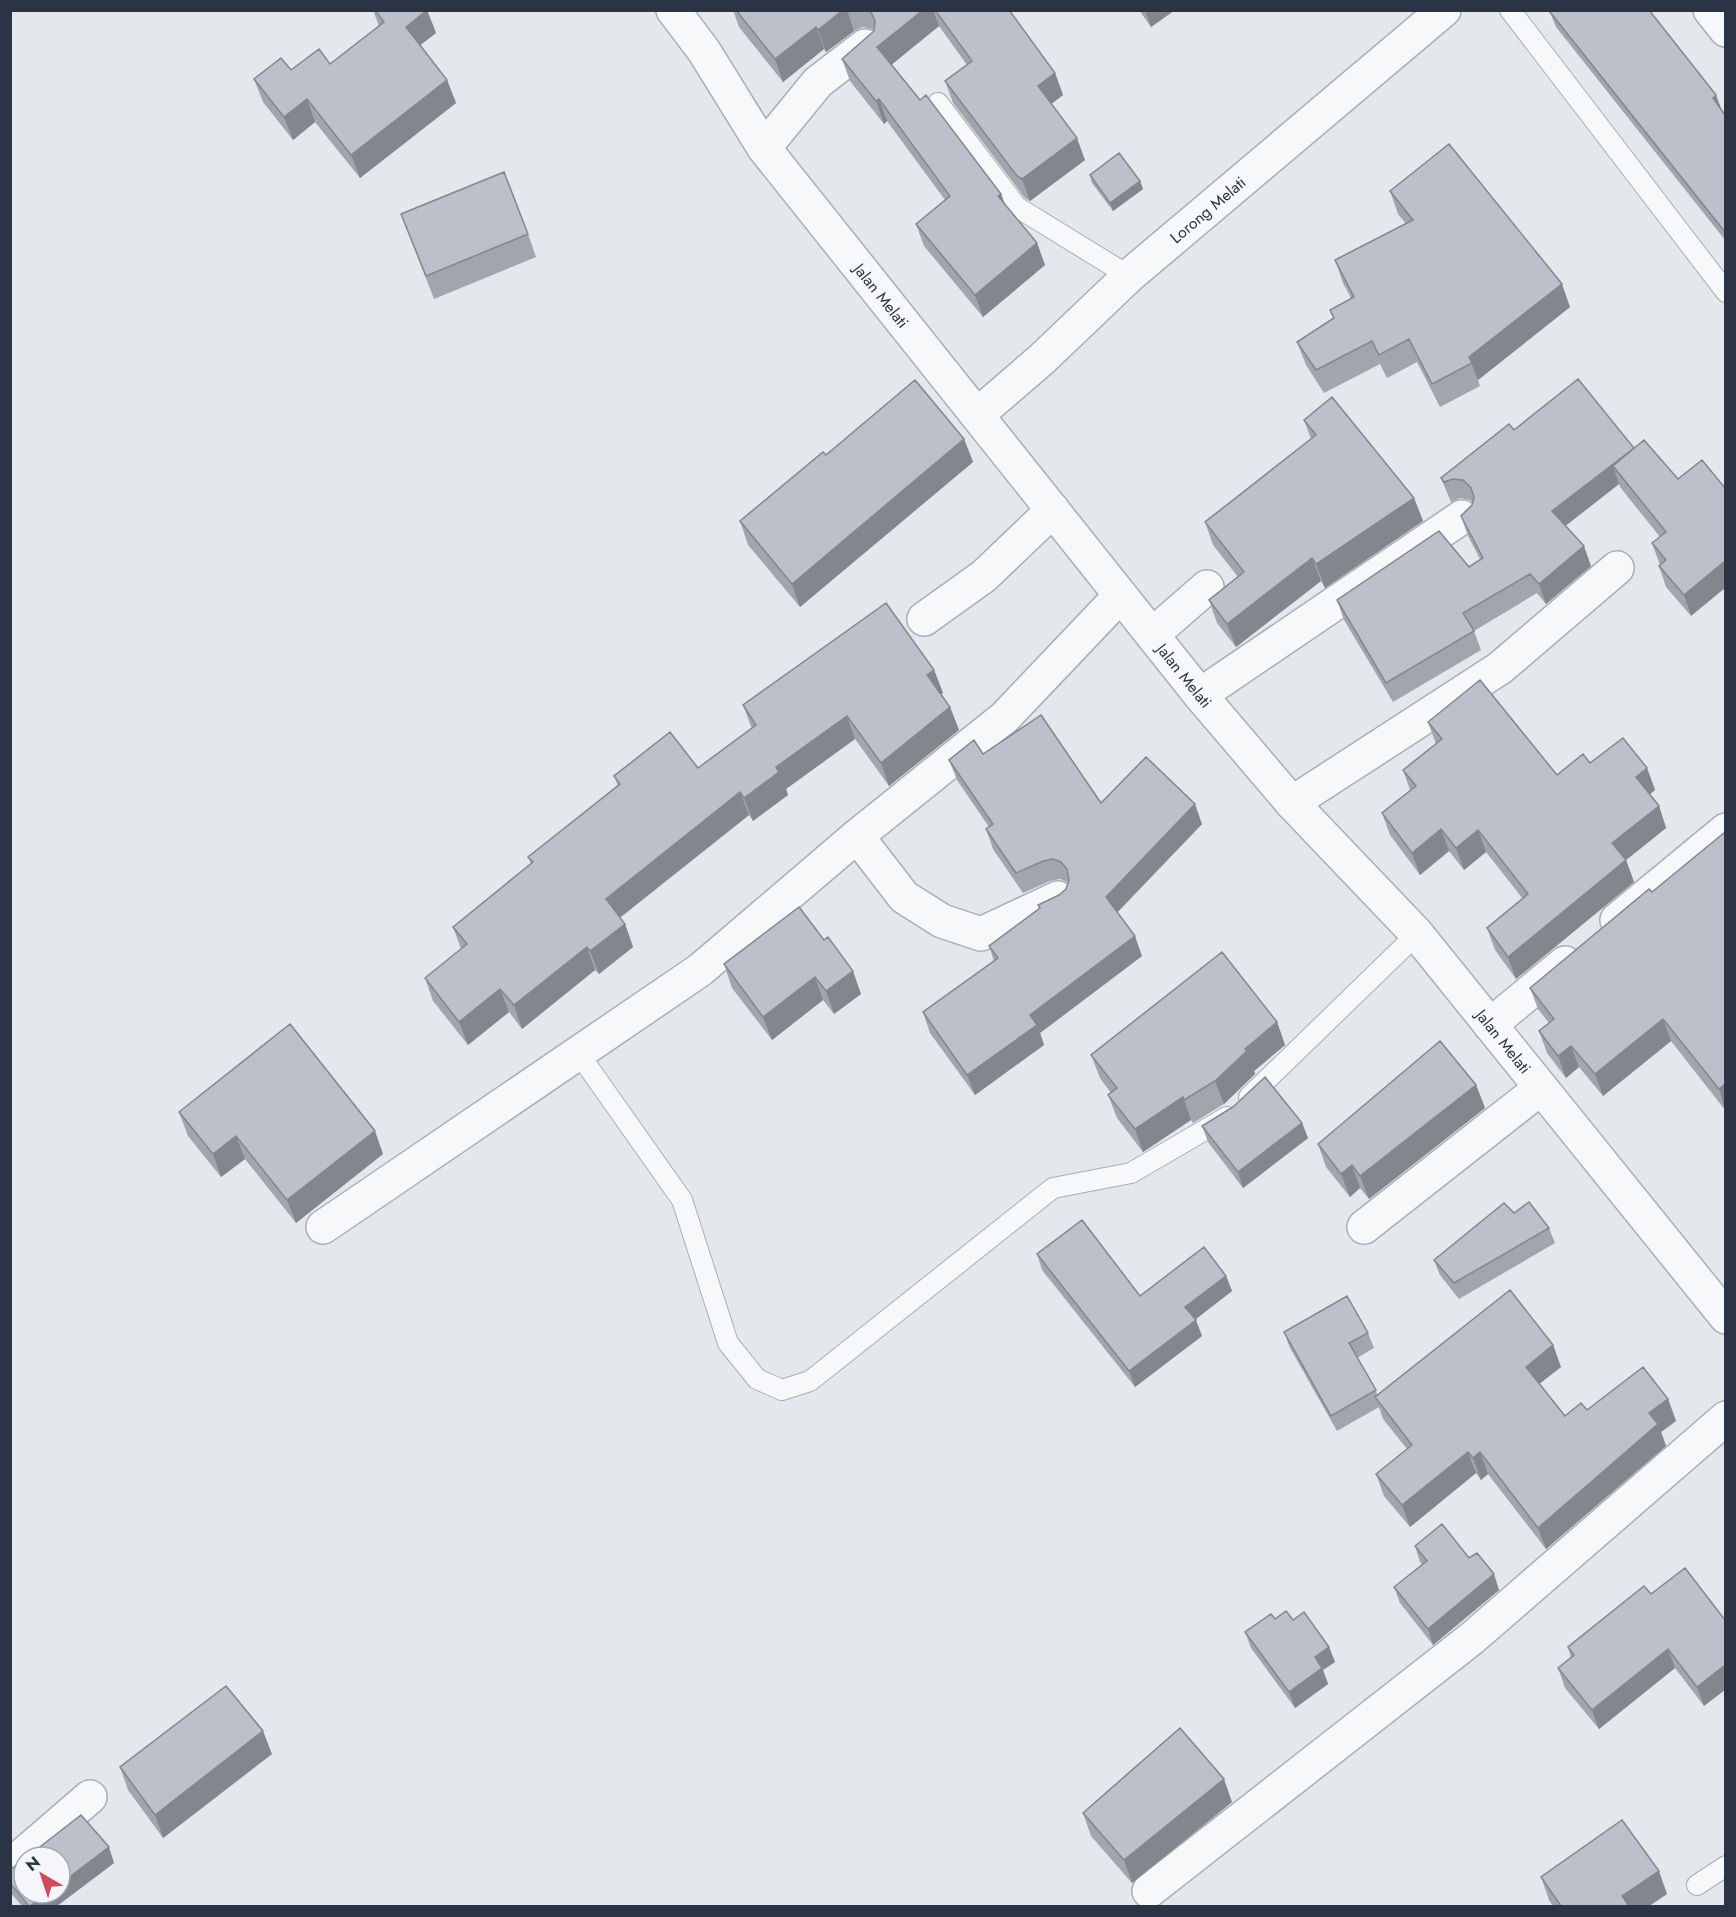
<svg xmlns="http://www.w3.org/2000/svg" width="1736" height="1917" font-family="Jost,sans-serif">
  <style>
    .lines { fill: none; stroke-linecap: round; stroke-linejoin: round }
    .lane-casing { stroke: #a9aeb7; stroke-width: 22 }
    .street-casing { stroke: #a9aeb7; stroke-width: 36 }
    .lane { stroke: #f7f8fa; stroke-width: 20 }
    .street { stroke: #f7f8fa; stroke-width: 33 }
    .wall { fill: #a1a5ae }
    .shaded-wall { fill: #83868d }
    .building { fill: #bbc0ca; stroke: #83868d; stroke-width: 1.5 }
    .labels { text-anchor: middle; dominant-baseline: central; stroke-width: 6; stroke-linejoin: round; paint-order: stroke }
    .street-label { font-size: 16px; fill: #2b3445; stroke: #f4f6f9 }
  </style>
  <rect width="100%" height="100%" fill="#e4e7ec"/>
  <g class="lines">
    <!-- lane casing -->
    <g class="lane-casing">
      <path id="lane" d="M1510 10 1726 292
        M938 103 1017 207 1129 276
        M579 1054 682 1200 728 1343 757 1379 782 1390 810 1381 1053 1188 1131 1173 1227 1117
        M1249 1097 1417 934
        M1697 1885 1726 1866"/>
    </g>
    <!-- street casing -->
    <g class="street-casing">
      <g id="street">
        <path id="s1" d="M673 10 704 51 764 148 1200 695 1292 803 1417 934 1726 1317"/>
        <path d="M1710 10 1726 30"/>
        <path d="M764 148 818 82 865 46"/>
        <path id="s2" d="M977 415 1042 359 1129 276 1444 10"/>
        <path d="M924 619 984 576 1053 510"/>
        <path d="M1153 634 1207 587"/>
        <path d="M1200 695 1462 517"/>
        <path d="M1292 803 1500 668 1617 568"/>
        <path d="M857 836 904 897 942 921 981 934 1058 898"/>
        <path d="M1617 920 1726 830"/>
        <path d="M1490 1025 1565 963"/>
        <path d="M323 1227 700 970 857 836 1005 717 1120 596"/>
        <path d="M1364 1227 1541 1088"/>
        <path d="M10 1866 90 1797"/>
        <path d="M1149 1891 1471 1639 1726 1418"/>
      </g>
    </g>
    <!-- lane -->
    <use href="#lane" class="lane"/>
    <!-- street -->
    <use href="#street" class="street"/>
  </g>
  <!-- wall -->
  <path class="wall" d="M373 10H427L436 33 420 45 447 80 456 103 360 178 315 122 293 140 263 102 254 79 330 64 379 26Z
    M733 10H1009L1055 73 1063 95 1051 104 1085 160 1030 201 1025 198 953 103 945 81 967 65 939 26 891 65 920 100 1001 194 1005 204 1037 243 1045 265 983 317 924 246 916 224 945 200 887 121 884 124 850 81 842 59 874 31V30L872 29 863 27 854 31 826 52 824 49 783 82 739 27Z
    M1139 10H1175L1151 27Z
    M1550 12 1716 95 1721 109 1725 115V240L1556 27Z
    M1090 175 1140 181 1143 189 1113 211 1092 183Z
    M1390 191 1570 307 1478 380 1480 386 1440 407 1417 362 1387 378 1380 364 1324 393 1306 365 1297 342 1333 318 1330 310 1351 298 1343 283 1335 260 1406 224 1398 214Z
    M401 214 528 234 536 257 434 299Z
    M1304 420 1414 498 1423 521 1325 588 1321 581 1236 647 1217 623 1209 600 1238 577 1213 545 1205 522 1311 439Z
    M1514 430 1634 448 1644 440 1691 616 1666 587 1659 566 1660 565 1652 543 1660 537 1620 487 1619 484 1565 526 1591 566 1546 604 1537 593 1474 631 1481 650 1393 702 1344 620 1337 600 1469 567 1480 559 1468 536 1461 516 1472 505V502L1470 500 1460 498 1451 502 1441 478Z
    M964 439 973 462 800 607 748 545 740 521 826 455Z
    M934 670 943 693 941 694 950 707 959 730 889 786 855 739 786 789 788 795 753 821 749 815 620 918 625 924 633 947 599 974 595 970 522 1029 509 1012 468 1045 433 1001 425 978 461 949 453 927 531 864 528 857 618 786 614 776 698 768 752 729 743 705Z
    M1428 722 1557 775 1590 763 1647 768 1655 790 1649 794 1659 806 1666 828 1626 860 1634 882 1516 979 1495 950 1487 928 1523 899 1486 852 1464 870 1449 851 1420 875 1390 835 1382 813 1410 790 1403 770 1436 744Z
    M983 754 1101 803 1202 824 1117 912 1142 956 1040 1033 1044 1045 975 1095 930 1033 923 1012 994 961 989 946 1039 908 1038 905 1059 895 1066 889 1068 882 1060 879 1050 881 1023 893 993 849 986 829 989 827 957 780 949 760Z
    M1725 832V1110L1671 1041 1603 1096 1579 1067 1566 1078 1547 1053 1539 1031 1549 1023 1538 1009 1530 988 1652 892Z
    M799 907 861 994 834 1014 823 1000 772 1040 732 988 724 964Z
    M1277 1022 1285 1045 1254 1071 1255 1074 1224 1104 1193 1123 1191 1120 1143 1152 1117 1118 1108 1095 1111 1093 1100 1078 1091 1055Z
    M1476 1085 1485 1108 1369 1199 1360 1188 1350 1197 1326 1167 1318 1144Z
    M179 1112 383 1154 296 1223 245 1159 221 1177 188 1136Z
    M1302 1123 1308 1138 1243 1188 1208 1142 1202 1126Z
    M1514 1213 1549 1228 1555 1243 1459 1299 1440 1275 1434 1260Z
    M1037 1254 1140 1296 1226 1276 1232 1291 1195 1319 1202 1336 1135 1387 1042 1270Z
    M1284 1332 1368 1333 1374 1348 1357 1358 1376 1390 1377 1395 1553 1345 1561 1367 1539 1384 1565 1416 1587 1410 1668 1399 1676 1421 1661 1432 1666 1446 1546 1549 1488 1474 1481 1480 1476 1473 1410 1527 1384 1496 1376 1474 1407 1449 1383 1419 1379 1407 1337 1431 1290 1348Z
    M1415 1546 1469 1558 1499 1590 1433 1645 1400 1603 1394 1587 1422 1564 1420 1562Z
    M1685 1568 1704 1706 1675 1668 1599 1729 1565 1688 1558 1668 1571 1658 1568 1647 1651 1594Z
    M1275 1619 1293 1620 1329 1647 1335 1662 1323 1670 1328 1684 1295 1708 1251 1648 1245 1632Z
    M272 1754 163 1838 128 1790 120 1767Z
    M1232 1802 1132 1883 1091 1836 1083 1813Z
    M114 1863 57 1906H22L10 1892V1870Z
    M1541 1877 1667 1894 1649 1906H1553L1549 1900Z"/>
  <!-- shaded-wall -->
  <path class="shaded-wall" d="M427 10 436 33 414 50 406 27Z
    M843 10H847L854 31 826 52 818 30Z
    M923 10H933L939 26 885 70 877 47Z
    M1145 10H1175L1151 27Z
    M816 27 824 49 783 82 775 59Z
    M1055 73 1063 95 1046 108 1038 86Z
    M447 80 456 103 360 178 351 155Z
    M1716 95 1722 111 1713 98Z
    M307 99 315 122 293 140 284 117Z
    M879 99 887 121 884 124 876 101Z
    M1077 138 1085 160 1030 201 1022 179Z
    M1140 181 1143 189 1113 211 1110 203Z
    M1001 194 1009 216 998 196Z
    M1037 243 1045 265 983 317 975 295Z
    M1562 284 1570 307 1478 380 1469 357Z
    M964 439 973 462 800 607 792 584Z
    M1634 448 1613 466 1619 484 1559 531 1552 511Z
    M1414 498 1423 521 1325 588 1316 564Z
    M1584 546 1591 566 1546 604 1539 584Z
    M1312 558 1321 581 1236 647 1227 624Z
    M1725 561V588L1691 616 1684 595Z
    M934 670 943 693 936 698 927 675Z
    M950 707 959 730 889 786 881 763Z
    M847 716 855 739 786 789 788 795 753 821 744 798 776 767Z
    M1647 768 1655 790 1644 799 1636 777Z
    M740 792 749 815 614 922 606 899Z
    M1195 804 1202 824 1113 917 1106 897Z
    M1659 806 1666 828 1626 860 1634 882 1516 979 1508 957 1612 843Z
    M1441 829 1449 851 1420 875 1412 853Z
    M1478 830 1486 852 1464 870 1456 848Z
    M625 924 633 947 599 974 590 951Z
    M1135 936 1142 956 1040 1033 1044 1045 975 1095 967 1075 1030 1015Z
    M587 947 595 970 522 1029 514 1005Z
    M853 971 861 994 834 1014 826 991Z
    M815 977 823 1000 772 1040 763 1017Z
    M500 989 509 1012 468 1045 459 1022Z
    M1663 1019 1671 1041 1603 1096 1595 1074Z
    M1277 1022 1285 1045 1254 1071 1255 1074 1224 1104 1215 1081 1245 1049Z
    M1571 1046 1579 1067 1566 1078 1558 1056Z
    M1725 1084V1109L1719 1089Z
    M1476 1085 1485 1108 1369 1199 1360 1176Z
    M1183 1097 1191 1120 1143 1152 1135 1129Z
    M1302 1123 1308 1138 1243 1188 1238 1172Z
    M375 1131 383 1154 296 1223 287 1200Z
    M236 1136 245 1159 221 1177 213 1154Z
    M1352 1165 1360 1188 1350 1197 1341 1174Z
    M1226 1276 1232 1291 1191 1323 1185 1307Z
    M1196 1320 1202 1336 1135 1387 1129 1371Z
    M1553 1345 1561 1367 1534 1388 1526 1367Z
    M1668 1399 1676 1421 1661 1432 1666 1446 1546 1549 1538 1528 1649 1413Z
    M1468 1452 1476 1473 1410 1527 1402 1505Z
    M1480 1452 1488 1474 1481 1480 1473 1458Z
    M1494 1574 1499 1590 1433 1645 1428 1629Z
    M1329 1647 1335 1662 1323 1670 1328 1684 1295 1708 1289 1692 1315 1657Z
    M1668 1649 1675 1668 1599 1729 1592 1710Z
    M1725 1665V1690L1704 1706 1697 1687Z
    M263 1731 272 1754 163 1838 155 1815Z
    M1224 1779 1232 1802 1132 1883 1124 1860Z
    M109 1847 114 1863 57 1906H30L48 1893H60V1884Z
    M1659 1871 1667 1894 1649 1906H1626L1622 1896Z"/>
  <!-- building -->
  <path class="building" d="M375 10H427L406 27 447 80 351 155 307 99 284 117 254 79 281 58 291 70 319 49 330 64 384 22Z
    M736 10H843L818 30 816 27 775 59Z
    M869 10H923L877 47 920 100 926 95 1001 194 998 196 1037 243 975 295 916 224 950 196 879 99 876 101 842 59 874 31 875 21 871 12Z
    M935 10H1009L1055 73 1038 86 1077 138 1022 179 1017 176 945 81 972 61Z
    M1552 10H1649L1716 95 1713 98 1725 115V232L1550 12Z
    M1449 144 1562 284 1469 357 1472 363 1432 384 1409 339 1379 355 1372 341 1316 370 1297 342 1334 318 1330 310 1354 297 1335 260 1413 220 1390 191Z
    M1119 153 1140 181 1110 203 1090 175Z
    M504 172 528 234 426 276 401 214Z
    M1578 379 1634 448 1552 511 1584 546 1539 584 1530 574 1463 613 1474 631 1386 683 1337 600 1439 531 1469 567 1483 558 1461 516 1472 505 1474 497 1471 488 1463 480 1453 479 1444 482 1441 478 1509 424 1514 430Z
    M915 380 964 439 792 584 740 521 823 452 826 455Z
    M1332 397 1414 498 1316 564 1312 558 1227 624 1209 600 1244 572 1205 522 1316 435 1304 420Z
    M1644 440 1678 479 1702 460 1725 488V487V561L1684 595 1659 566 1666 560 1652 543 1666 532 1613 466Z
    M886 603 934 670 927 675 950 707 881 763 847 716 776 767 779 772 744 798 740 792 606 899 625 924 590 951 587 947 514 1005 500 989 459 1022 425 978 467 944 453 927 533 862 528 857 620 784 614 776 670 732 698 768 756 725 743 705Z
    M1480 680 1557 775 1583 754 1590 763 1623 738 1647 768 1636 777 1659 806 1612 843 1626 860 1508 957 1487 928 1528 894 1478 830 1456 848 1441 829 1412 853 1382 813 1416 786 1403 770 1442 739 1428 722Z
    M1041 715 1101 803 1146 757 1195 804 1106 897 1135 936 1030 1015 1037 1025 967 1075 923 1012 998 958 989 946 1040 908 1038 905 1059 895 1066 889 1069 880 1067 869 1061 862 1053 859 1043 861 1016 873 986 829 993 824 949 760 974 740 983 754Z
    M1725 832V1084L1719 1089 1663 1019 1595 1074 1571 1046 1558 1056 1539 1031 1554 1019 1530 988 1649 889 1652 892Z
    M799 907 824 940 828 937 853 971 826 991 815 977 763 1017 724 964Z
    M1222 952 1277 1022 1245 1049 1247 1051 1215 1081 1184 1100 1183 1097 1135 1129 1108 1095 1117 1088 1091 1055Z
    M290 1024 375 1131 287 1200 236 1136 213 1154 179 1112Z
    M1440 1041 1476 1085 1360 1176 1352 1165 1341 1174 1318 1144Z
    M1265 1077 1302 1123 1238 1172 1202 1126 1233 1107Z
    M1529 1202 1549 1228 1454 1283 1434 1260 1504 1203 1514 1213Z
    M1082 1220 1140 1296 1204 1247 1226 1276 1185 1307 1196 1320 1129 1371 1037 1254Z
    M1510 1290 1553 1345 1526 1367 1565 1416 1581 1403 1587 1410 1643 1367 1668 1399 1649 1413 1658 1424 1538 1528 1480 1452 1473 1458 1468 1452 1402 1505 1376 1474 1412 1445 1375 1397Z
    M1347 1296 1368 1333 1349 1343 1376 1390 1331 1416 1284 1332Z
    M1442 1524 1469 1558 1477 1553 1494 1574 1428 1629 1394 1587 1427 1561 1415 1546Z
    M1685 1568 1725 1620V1665L1697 1687 1668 1649 1592 1710 1558 1668 1574 1655 1568 1647 1644 1586 1651 1594Z
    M1286 1611 1293 1620 1304 1612 1329 1647 1315 1657 1322 1668 1289 1692 1245 1632 1271 1614 1275 1619Z
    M226 1686 263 1731 155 1815 120 1767Z
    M1180 1728 1224 1779 1124 1860 1083 1813Z
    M81 1815 109 1847 60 1884V1857H27Z
    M1622 1820 1659 1871 1622 1896 1629 1906H1561L1541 1877Z
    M24 1859V1893H48L30 1906H29L10 1883V1870Z"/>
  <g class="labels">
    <!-- street labels -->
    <g class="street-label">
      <text stroke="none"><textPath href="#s2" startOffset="309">Lorong Melati</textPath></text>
      <text stroke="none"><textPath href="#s1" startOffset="354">Jalan Melati</textPath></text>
      <text stroke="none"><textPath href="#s1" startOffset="840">Jalan Melati</textPath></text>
      <text stroke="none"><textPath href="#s1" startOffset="1326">Jalan Melati</textPath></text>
    </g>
  </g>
  <!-- border -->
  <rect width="1736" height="1917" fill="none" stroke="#2b3445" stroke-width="24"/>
  <!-- north arrow -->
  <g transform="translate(42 1875) rotate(321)"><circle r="28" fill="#f4f6f9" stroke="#a4a8b1" stroke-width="1.5"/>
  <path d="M0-4.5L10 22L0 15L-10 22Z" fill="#d1495b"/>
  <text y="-9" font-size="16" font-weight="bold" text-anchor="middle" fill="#2b3445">N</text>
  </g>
</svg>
